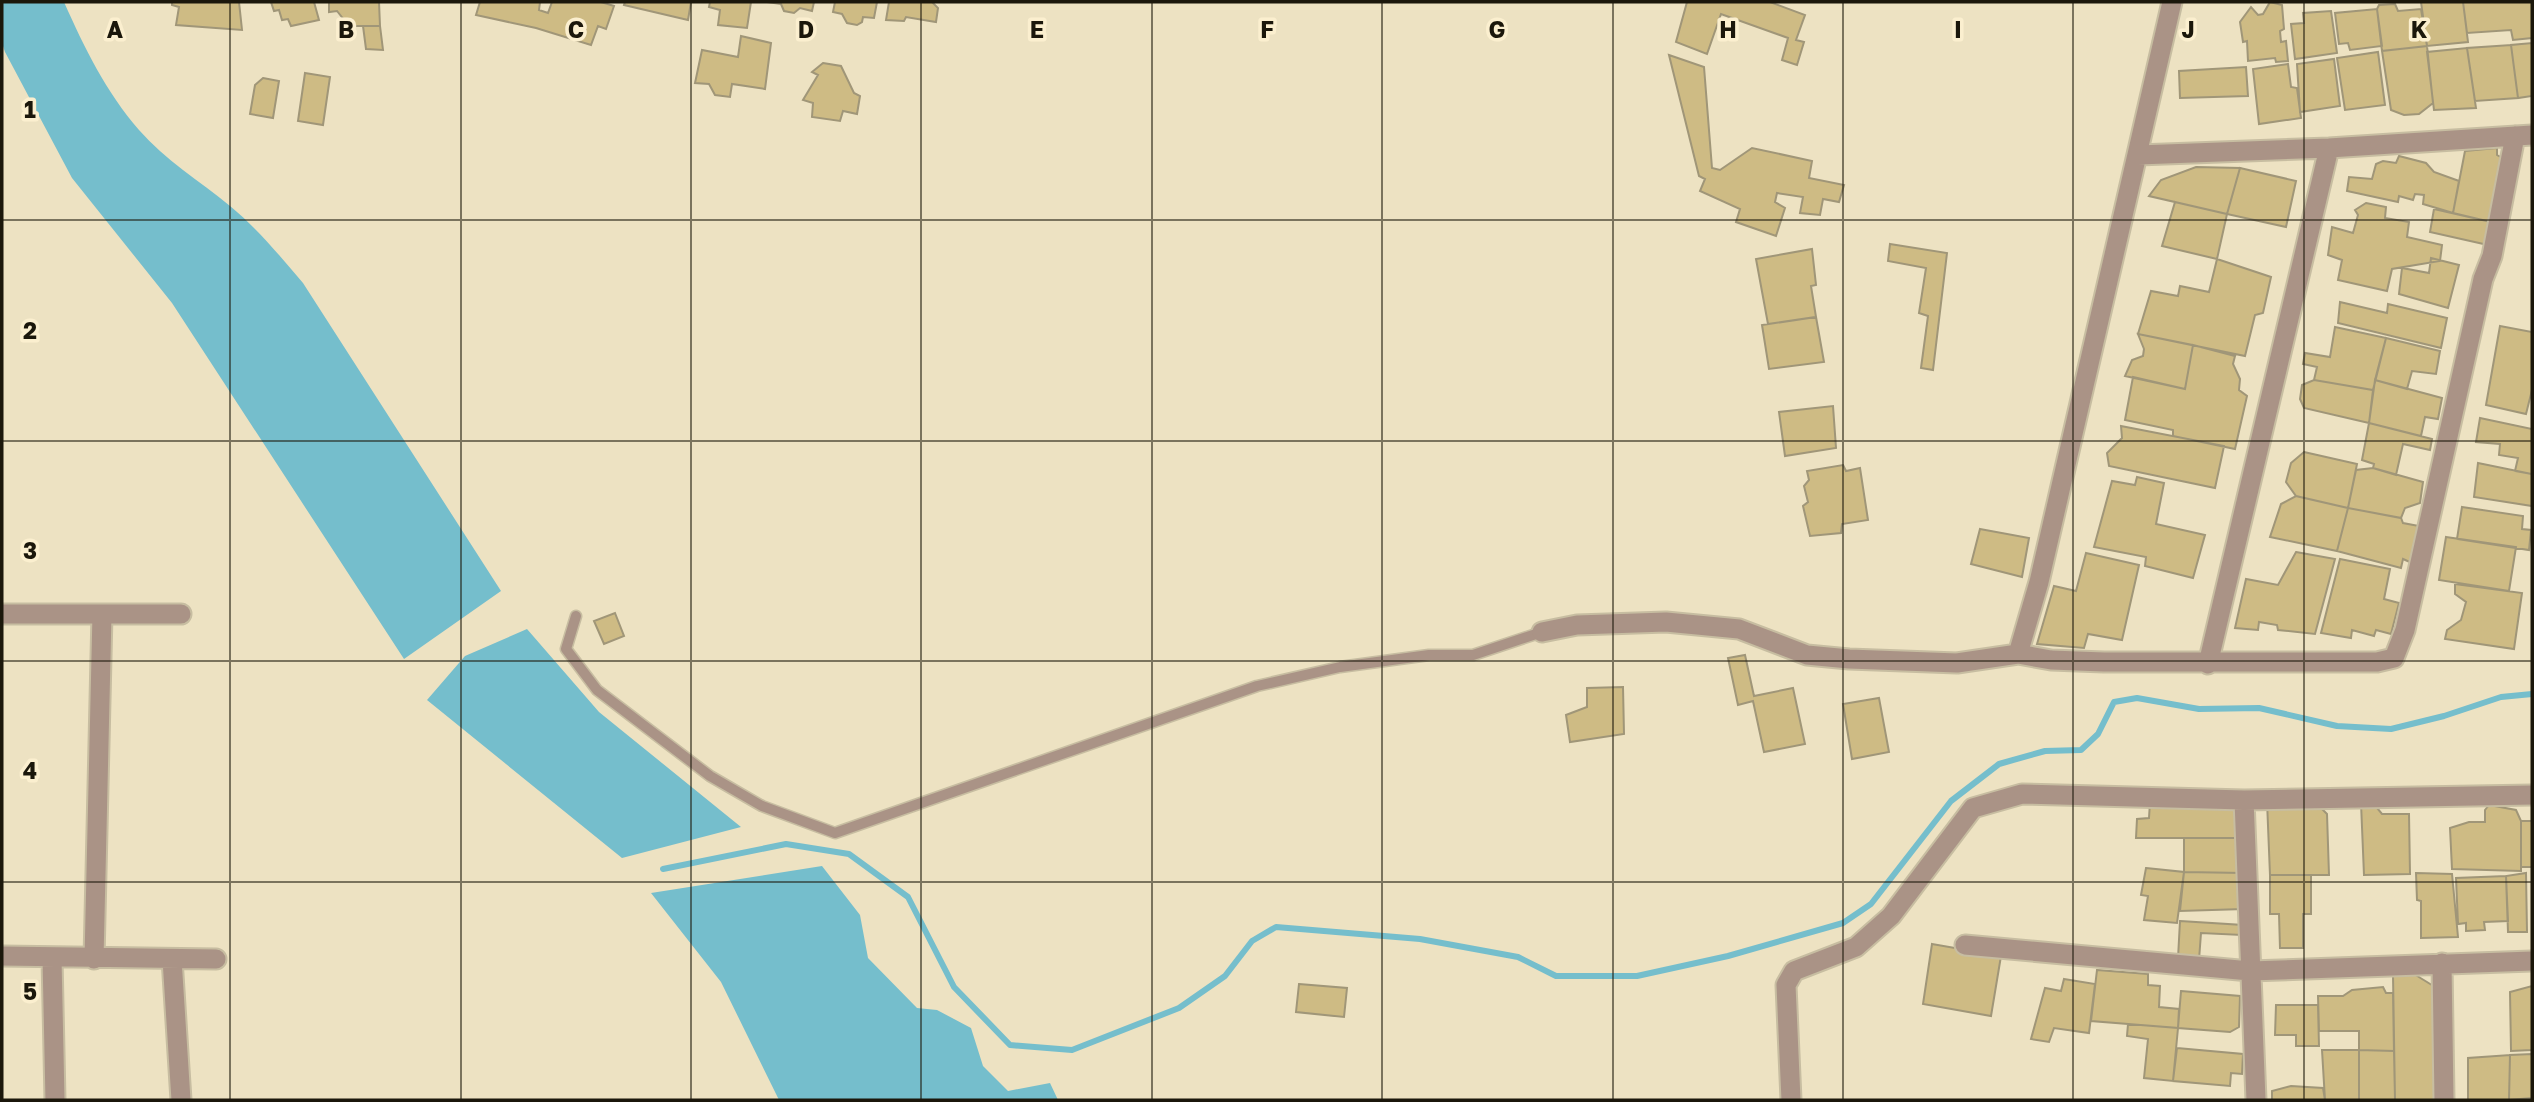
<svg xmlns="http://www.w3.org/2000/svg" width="2534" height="1102" font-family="'Golos Text',sans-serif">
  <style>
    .water { fill: #75becc }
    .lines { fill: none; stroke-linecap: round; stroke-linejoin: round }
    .stream { stroke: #75becc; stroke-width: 6 }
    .building { fill: #cebb84; stroke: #a09678; stroke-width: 2 }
    .service-casing { stroke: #c7bda1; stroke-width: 13 }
    .minor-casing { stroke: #c7bda1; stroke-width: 23 }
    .service { stroke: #aa9386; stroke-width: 10 }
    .minor { stroke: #aa9386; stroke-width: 19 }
    .grid { fill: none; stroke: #1b170b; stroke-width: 2; stroke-opacity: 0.55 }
    .grid-label { font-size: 23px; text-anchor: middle; font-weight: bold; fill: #1b170b; stroke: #fbefcf; stroke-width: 7; stroke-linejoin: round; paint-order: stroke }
  </style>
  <rect width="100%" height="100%" fill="#ede2c2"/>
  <!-- water -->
  <path class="water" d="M2 2H64C84 47 106 92 139 130 165 160 200 181 230 206 257 228 280 256 303 283L501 591 404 659 172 303 72 178 5 52 2 43Z
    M527 629 599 712 741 827 622 858 427 700 465 656Z
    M822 866 860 915 868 958 917 1008 937 1010 971 1028 983 1066 1008 1091 1050 1083 1058 1100H779L721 982 651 893Z"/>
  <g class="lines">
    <!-- stream -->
    <path class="stream" d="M663 869 786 844 849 854 908 897 954 987 1010 1045 1072 1050 1179 1008 1225 976 1252 941 1276 927 1420 939 1518 957 1556 976H1637L1728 956 1843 923 1871 904 1951 801 1999 764 2045 751 2081 750 2098 734 2114 702 2137 698 2199 709 2259 708 2337 726 2391 729 2444 716 2501 697 2532 694"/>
  </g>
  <!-- building -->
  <path class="building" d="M172 2H239L242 30 176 25 179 7 172 5Z
    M271 2H314L319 20 291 26 288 19 282 20 279 10 274 11Z
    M329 2H379L380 26H349L337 11 329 12Z
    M480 2H540L539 10 548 13 552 2H601L614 6 606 29 598 26 591 45 536 28 476 15Z
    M625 2H691L688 20 624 5Z
    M710 2H751L747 28 718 25 720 10 709 7Z
    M767 2H814L812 11 800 8 794 13 784 11 781 4Z
    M835 2H877L874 18 863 17 862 22 857 25 847 23 842 14 833 12Z
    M889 2H932L938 8 936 22 906 17 904 21 886 20Z
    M1687 2H1770L1805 15 1796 40 1804 42 1797 65 1782 60 1788 38 1721 14 1707 54 1676 42Z
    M2270 2 2282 5 2284 29 2280 31 2281 42 2286 41 2288 61 2276 62 2275 58 2248 61 2247 41 2243 42 2240 22 2251 7 2258 15 2263 14Z
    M2421 2H2463L2468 42 2427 46Z
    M2463 2H2532V38L2513 40 2511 30 2467 33Z
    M2395 4 2398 11 2421 9 2427 46 2382 51 2377 9 2379 5Z
    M2377 9 2382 46 2350 50 2348 43 2339 44 2335 13Z
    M2331 11 2337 53 2295 59 2291 24 2304 23 2303 13Z
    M363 26H380L383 50 366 49Z
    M741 36 771 43 765 89 732 84 730 97 715 95 709 84 695 83 702 50 738 57Z
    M2532 43V96L2518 98 2511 45Z
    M2511 45 2518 98 2475 101 2467 48Z
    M2427 46 2433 103 2419 114 2404 115 2391 110 2382 51Z
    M2467 48 2476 108 2434 110 2427 52Z
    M2378 52 2385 105 2345 110 2337 58Z
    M1669 55 1704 67 1712 168 1720 170 1752 148 1812 161 1809 178 1844 185 1839 202 1823 199 1820 215 1800 213 1803 197 1777 193 1775 202 1785 208 1776 236 1736 222 1740 209 1700 191 1705 179 1699 176Z
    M2334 59 2340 106 2300 112 2297 64Z
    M823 63 841 66 854 93 860 96 857 114 843 111 840 121 812 117 813 103 803 100 818 75 812 72Z
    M2288 64 2291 87 2297 88 2301 118 2259 124 2253 69Z
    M2246 67 2248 96 2180 98 2179 71Z
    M305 73 330 77 323 125 298 121Z
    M263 78 279 81 273 118 250 114 255 85Z
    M2497 148V155L2504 159 2491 222 2453 213 2465 151Z
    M2399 156 2426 163 2434 172 2459 181 2453 213 2423 204 2424 195 2415 194 2413 200 2399 196 2398 202 2347 191 2349 177 2372 179 2376 164 2383 161 2396 163Z
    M2196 167 2240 168 2227 214 2149 196 2161 180Z
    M2240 168 2296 181 2286 227 2227 214Z
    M2175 202 2227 214 2217 259 2162 246Z
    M2366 203 2386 207 2385 218 2409 222 2407 237 2442 245 2440 261 2392 269 2387 291 2338 280 2342 260 2328 255 2332 227 2353 233 2358 215 2355 210Z
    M2434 209 2491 222 2488 245 2430 232Z
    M1890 244 1947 253 1933 370 1921 368 1928 316 1919 313 1926 268 1888 261Z
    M1812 249 1816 285 1811 286 1816 317 1768 324 1756 259Z
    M2431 258 2459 265 2448 308 2399 294 2402 268 2429 273Z
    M2217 259 2271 277 2263 313 2255 315 2245 356 2138 334 2151 291 2178 296 2180 286 2209 292Z
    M2340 302 2387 313 2388 304 2447 318 2441 348 2338 323Z
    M1816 317 1824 362 1769 369 1762 325Z
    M2500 326 2532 332V390L2526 414 2486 405Z
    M2335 327 2386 338 2373 390 2314 380 2317 367 2303 364 2305 353 2330 357Z
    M2138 334 2193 345 2185 389 2125 376 2132 360 2143 356 2144 349Z
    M2386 338 2440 351 2436 374 2412 371 2407 389 2375 380Z
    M2193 345 2235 356 2233 364 2240 379 2239 390 2247 396 2235 449 2173 436V430L2125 420 2133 377 2185 389Z
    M2314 380 2373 390 2369 423 2304 408 2300 399 2302 385Z
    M2375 380 2442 398 2438 419 2425 417 2421 436 2369 423Z
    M1833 406 1836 448 1785 456 1779 412Z
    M2480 418 2532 429V474L2515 471 2518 458 2499 455 2500 444 2476 442Z
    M2369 423 2432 439 2430 450 2403 444 2396 475 2373 468 2374 464 2362 460Z
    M2121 426 2224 446 2215 488 2109 466 2107 453 2122 438Z
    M2304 452 2357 464 2348 508 2296 496 2286 482 2291 463Z
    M2478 463 2532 474V506L2474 497Z
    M1843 465 1846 471 1860 468 1868 520 1842 524 1841 533 1810 536 1803 506 1808 502 1804 486 1809 480 1807 471Z
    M2373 468 2423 482 2420 503 2405 508 2401 518 2348 508 2356 470Z
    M2137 477 2164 483 2156 524 2205 535 2193 578 2145 566 2146 557 2094 547 2112 481 2135 485Z
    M2296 496 2348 508 2337 551 2270 537 2281 504Z
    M2462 507 2523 516 2522 529 2531 530 2529 550 2457 539Z
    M2348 508 2401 518 2403 523 2419 526 2412 563 2403 559 2401 568 2337 551Z
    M1980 529 2029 538 2022 577 1971 564Z
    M2446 537 2516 547 2509 591 2439 580Z
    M2296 552 2335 559 2315 634 2278 630 2277 625 2259 622 2258 630 2235 628 2246 579 2278 585Z
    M2086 553 2139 565 2122 640 2088 634 2084 648 2037 644 2054 586 2076 591Z
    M2340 559 2390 569 2384 599 2399 603 2391 634 2376 630 2374 636 2352 630 2351 638 2321 633Z
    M2455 584 2522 593 2514 649 2445 639 2447 630 2461 620 2466 602 2455 594Z
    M615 613 624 636 604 644 594 621Z
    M1745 655 1754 696 1793 688 1805 744 1764 752 1753 701 1738 705 1728 658Z
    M1623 687 1624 734 1570 742 1566 715 1587 707V688Z
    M1879 698 1889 752 1852 759 1843 704Z
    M2240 800 2241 838H2136L2137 819 2149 818 2150 802Z
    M2313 800 2327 814 2329 875H2270L2267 801Z
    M2361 803H2373L2382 814H2409L2410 874 2364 875Z
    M2489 805 2516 810 2521 821V871L2452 869 2450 828 2469 822H2485V810Z
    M2521 821H2532V867H2521Z
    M2184 838H2241L2243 873 2184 872Z
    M2146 868 2184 872 2177 923 2144 920 2148 896 2141 895Z
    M2184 872 2243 873 2244 909 2180 911Z
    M2416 873 2452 874 2458 937 2421 938V901L2417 900Z
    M2526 873 2527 932H2508L2506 876Z
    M2270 875H2311V914H2303V948H2280L2279 914H2270Z
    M2506 876 2508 921 2484 922 2485 930 2466 931V923L2458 924 2456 878Z
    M2180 921 2243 925 2242 935 2201 933 2199 960 2178 958Z
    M1932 944 2001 956 1991 1016 1923 1004Z
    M2097 970 2148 974V985L2160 986 2159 1007 2179 1009 2178 1028 2091 1021Z
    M2414 974 2435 987 2437 1100H2395L2393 975Z
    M2064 979 2095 984 2089 1033 2054 1028 2049 1042 2031 1039 2045 988 2061 991Z
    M1299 984 1347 988 1344 1017 1296 1012Z
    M2532 986V1050L2511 1051 2510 992Z
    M2383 987 2386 993H2393L2394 1051 2359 1050V1031H2319L2318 996H2343L2352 990Z
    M2181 991 2240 996 2239 1027 2230 1032 2178 1028Z
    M2276 1005H2318L2319 1046H2296V1035H2275Z
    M2128 1024 2178 1028 2173 1081 2144 1078 2148 1039 2127 1036Z
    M2177 1048 2243 1054 2242 1074 2231 1073 2230 1086 2173 1081Z
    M2322 1050H2359V1100H2325Z
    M2359 1050 2394 1051 2395 1100H2359Z
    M2532 1054V1098L2509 1100 2510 1055Z
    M2510 1055 2509 1100H2468V1058Z
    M2291 1086 2323 1088 2325 1100H2272V1091Z"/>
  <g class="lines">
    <!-- service casing -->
    <g class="service-casing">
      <path id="service" d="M576 616 566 649 597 690 710 776 762 806 835 833 1257 686 1340 667 1429 655H1473L1542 632"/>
    </g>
    <!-- minor casing -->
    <g class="minor-casing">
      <path id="minor" d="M2172 2 2039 582 2018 654 2051 660 2104 662H2377L2394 658 2405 630 2483 279 2492 256 2515 136
        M2138 155 2329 148 2532 135
        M2 614H181
        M1542 632 1577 625 1666 622 1739 629 1807 655 1849 659 1957 663 2018 654
        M2208 664 2329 148
        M2244 800 2256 1100
        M1965 945 2250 971 2532 961
        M2 956 216 959
        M52 958 55 1100
        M94 959 102 614
        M172 959 181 1100
        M2442 963 2444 1100
        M1791 1100 1786 985 1794 971 1856 947 1891 916 1973 808 2022 794 2244 800 2532 795"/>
    </g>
    <!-- service -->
    <use href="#service" class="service"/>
    <!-- minor -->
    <use href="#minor" class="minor"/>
  </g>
  <!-- grid -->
  <path class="grid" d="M230 2V1100M461 2V1100M691 2V1100M921 2V1100M1152 2V1100M1382 2V1100M1613 2V1100M1843 2V1100M2073 2V1100M2304 2V1100M2 220H2532M2 441H2532M2 661H2532M2 882H2532"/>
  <g class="grid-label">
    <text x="115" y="38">A</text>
    <text x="346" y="38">B</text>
    <text x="576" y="38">C</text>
    <text x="806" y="38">D</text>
    <text x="1037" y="38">E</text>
    <text x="1267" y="38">F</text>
    <text x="1497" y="38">G</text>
    <text x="1728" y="38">H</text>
    <text x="1958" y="38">I</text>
    <text x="2188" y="38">J</text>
    <text x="2419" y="38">K</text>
    <text x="30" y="118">1</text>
    <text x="30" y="339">2</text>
    <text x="30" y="559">3</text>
    <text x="30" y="779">4</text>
    <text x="30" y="1000">5</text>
  </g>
  <!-- border -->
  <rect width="2534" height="1102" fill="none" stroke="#1b170b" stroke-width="7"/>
</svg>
